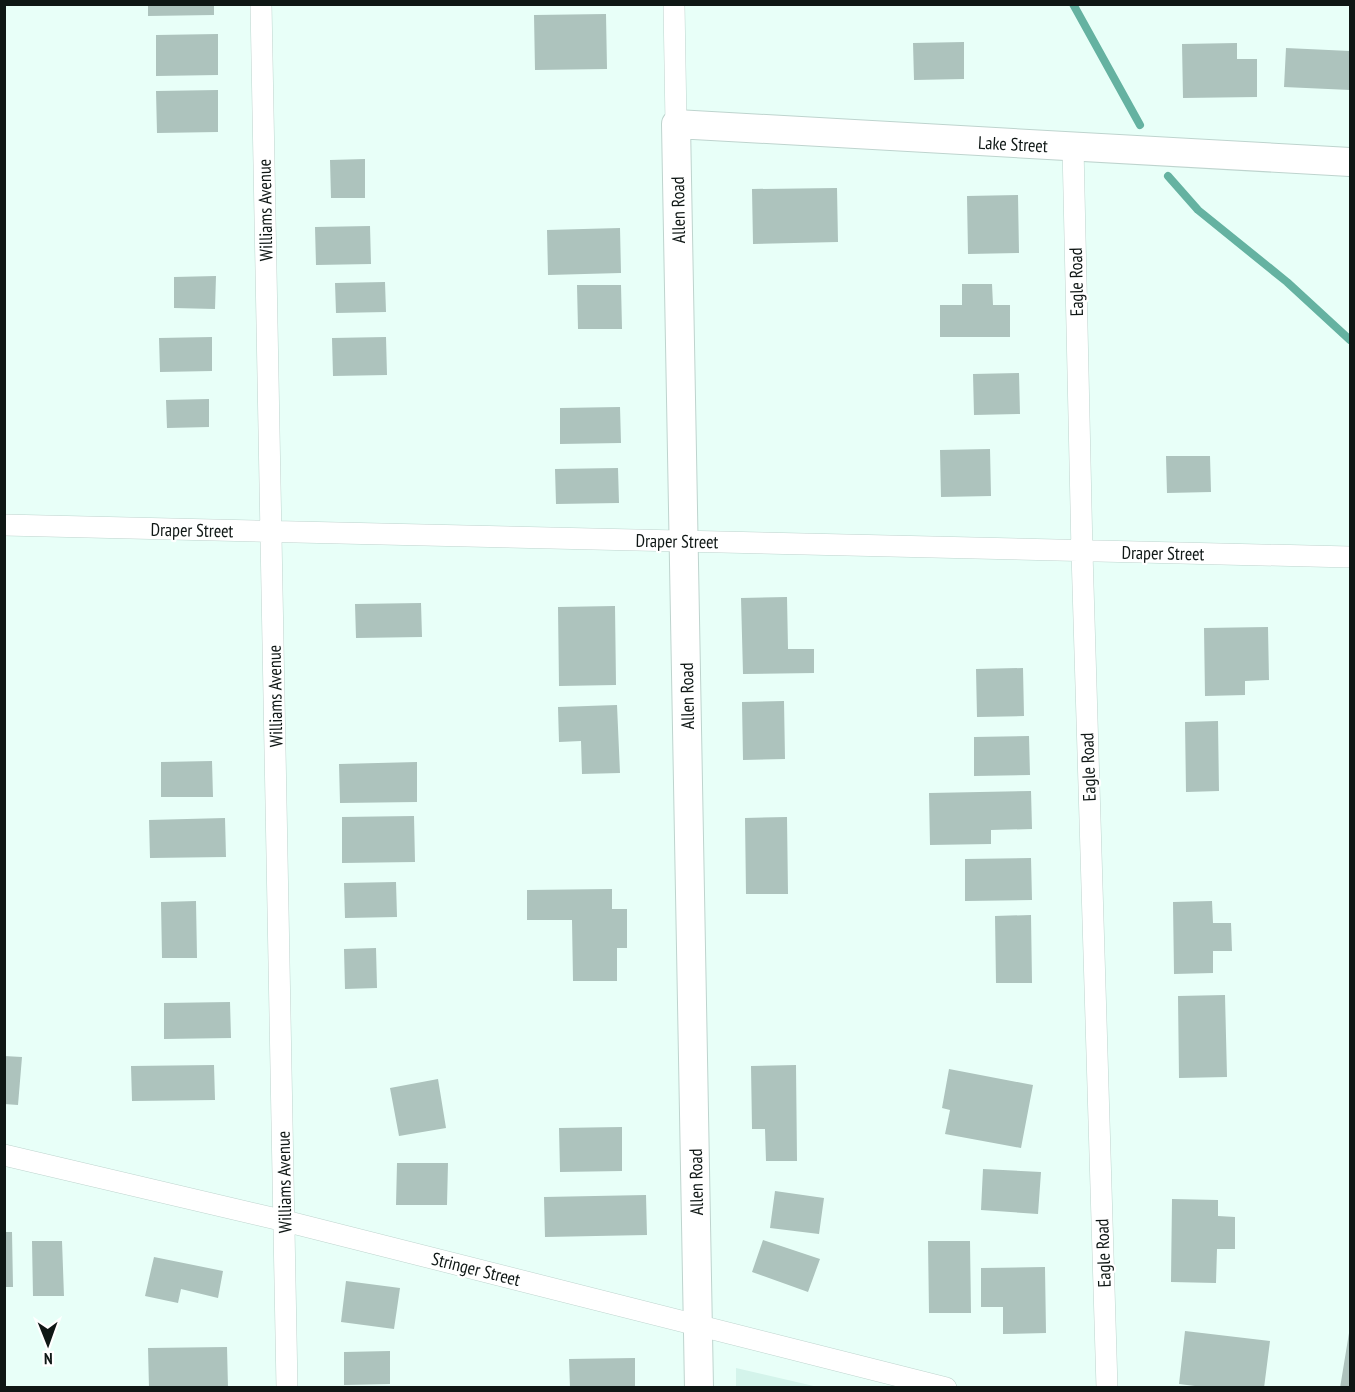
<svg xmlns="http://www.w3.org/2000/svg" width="1355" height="1392" font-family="'PT Sans Narrow',sans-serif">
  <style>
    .built { fill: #d4f4eb }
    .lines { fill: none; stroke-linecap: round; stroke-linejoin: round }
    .stream { stroke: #65b2a1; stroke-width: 8 }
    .building { fill: #adc3bd }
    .street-casing { stroke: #bed4ce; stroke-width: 22 }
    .secondary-casing { stroke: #bed4ce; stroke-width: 30 }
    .street { stroke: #fff; stroke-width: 21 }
    .secondary { stroke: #fff; stroke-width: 28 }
    .labels { text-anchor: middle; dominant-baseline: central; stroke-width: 4.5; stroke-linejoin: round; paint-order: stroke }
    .street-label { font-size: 18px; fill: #0f1715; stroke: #fff }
  </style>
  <rect width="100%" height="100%" fill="#e8fff8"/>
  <!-- built -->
  <path class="built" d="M736 1368 818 1387H736Z"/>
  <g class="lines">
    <!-- stream -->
    <path class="stream" d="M1073 4 1140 125
      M1168 176 1198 210 1287 282 1350 340"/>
  </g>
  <!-- building -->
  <path class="building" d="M148 4H214V15L148 16Z
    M606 14 607 69 535 70 534 15Z
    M218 34V75L156 76V35Z
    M964 42V79L914 80 913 43Z
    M1237 43V59H1257V97L1183 98 1182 44Z
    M1286 48 1350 51V90L1284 87Z
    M218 90V132L157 133 156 91Z
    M365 159V198H331L330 160Z
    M837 188 838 242 753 244 752 189Z
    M1018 195 1019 253 968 254 967 196Z
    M370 226 371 264 316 265 315 227Z
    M620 228 621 273 548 275 547 230Z
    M216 276 215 309 174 308V277Z
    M385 282 386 312 336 313 335 283Z
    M962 284H992L993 305H1010V337H940V305H962Z
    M577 285H621L622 329H578Z
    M212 337V371L160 372 159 338Z
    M386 337 387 375 333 376 332 338Z
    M1019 373 1020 414 974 415 973 374Z
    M209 399V427L167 428 166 400Z
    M620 407 621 443 560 444V408Z
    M990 449 991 496 941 497 940 450Z
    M1166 456H1210L1211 492 1167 493Z
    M618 468 619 503 556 504 555 469Z
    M787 597 788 649H814V673L743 674 741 598Z
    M421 603 422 637 356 638 355 604Z
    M615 606 616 685 559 686 558 607Z
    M1268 627 1269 680 1245 681V695L1205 696 1204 628Z
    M1023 668 1024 716 977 717 976 669Z
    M784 701 785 759 743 760 742 702Z
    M617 705 620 773 582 774 581 741 559 742 558 707Z
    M1218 721 1219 791 1186 792 1185 722Z
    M1029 736 1030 775 974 776V737Z
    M212 761 213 797H161V762Z
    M417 762V802L340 803 339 764Z
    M1031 791 1032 829 991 830V844L930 845 929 793Z
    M414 816 415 862 342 863V817Z
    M787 817 788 894H746L745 818Z
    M225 818 226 857 150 858 149 820Z
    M1031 858 1032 900 965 901V859Z
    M396 882 397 917 345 918 344 883Z
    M612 889V909H627V948H617V981H573L572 920H527V890Z
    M196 901 197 958H162L161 902Z
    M1212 901 1213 923H1231L1232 951H1213V973L1174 974 1173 902Z
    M1031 915 1032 983H996L995 916Z
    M376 948 377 988 345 989 344 949Z
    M1225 995 1227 1077 1179 1078 1178 996Z
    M230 1002 231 1038 164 1039V1003Z
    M4 1056 22 1057 18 1105 4 1104Z
    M214 1065 215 1100 132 1101 131 1066Z
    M796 1065 797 1161H766L765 1129H752L751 1066Z
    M949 1069 1033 1085 1021 1148 945 1134 950 1110 942 1108Z
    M438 1079 446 1128 399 1136 390 1088Z
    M622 1127V1171L560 1172 559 1128Z
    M397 1163H448L447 1205H396Z
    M983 1169 1041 1172 1038 1214 981 1210Z
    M775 1191 824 1198 819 1234 770 1228Z
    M646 1195 647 1235 545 1237 544 1197Z
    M1172 1199 1218 1200V1216L1235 1217V1249H1217L1216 1283 1171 1282Z
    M4 1232H12L13 1287H4Z
    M763 1240 820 1259 808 1292 752 1272Z
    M32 1241H62L64 1296H33Z
    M928 1241H970L971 1313H929Z
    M154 1257 223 1271 218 1298 181 1289 178 1303 145 1296Z
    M1045 1267 1046 1333 1003 1334V1307H981V1268Z
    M346 1281 400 1288 394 1329 341 1322Z
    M1185 1331 1270 1341 1264 1388H1211L1179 1384Z
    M1349 1333 1350 1388H1340Z
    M227 1347 228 1388H149L148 1348Z
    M390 1351V1384L344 1385V1352Z
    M635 1358V1388H570L569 1359Z"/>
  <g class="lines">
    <!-- street casing -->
    <g class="street-casing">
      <path id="street" d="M261 4 287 1388
        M674 4 676 124
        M1073 147 1082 552 1107 1388
        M4 525 1350 557
        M4 1155 285 1221 946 1388"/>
    </g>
    <!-- secondary casing -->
    <g class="secondary-casing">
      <path id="secondary" d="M699 1388 676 124 1350 162"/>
    </g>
    <!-- street -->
    <use href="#street" class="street"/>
    <!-- secondary -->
    <use href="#secondary" class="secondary"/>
  </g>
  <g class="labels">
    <!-- street labels -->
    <g class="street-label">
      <text transform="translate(1013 144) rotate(3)">Lake Street</text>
      <text transform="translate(265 210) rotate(-91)">Williams Avenue</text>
      <text transform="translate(678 210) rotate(-91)">Allen Road</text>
      <text transform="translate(1076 282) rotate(-91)">Eagle Road</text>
      <text transform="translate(192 530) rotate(1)">Draper Street</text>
      <text transform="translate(677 541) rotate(1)">Draper Street</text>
      <text transform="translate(1163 553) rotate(1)">Draper Street</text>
      <text transform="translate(275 696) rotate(-91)">Williams Avenue</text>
      <text transform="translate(687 696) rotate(-91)">Allen Road</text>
      <text transform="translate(1088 767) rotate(-92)">Eagle Road</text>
      <text transform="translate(284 1182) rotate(-91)">Williams Avenue</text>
      <text transform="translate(696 1182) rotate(-91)">Allen Road</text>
      <text transform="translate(1103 1253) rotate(-92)">Eagle Road</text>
      <text transform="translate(476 1269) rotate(14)">Stringer Street</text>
    </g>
  </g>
  <!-- border -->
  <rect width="1355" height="1392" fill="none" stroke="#0f1715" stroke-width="12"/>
  <!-- north arrow -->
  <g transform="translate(48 1344) rotate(179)" stroke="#ffffff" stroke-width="4.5" paint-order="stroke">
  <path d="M0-4.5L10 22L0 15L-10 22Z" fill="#0f1715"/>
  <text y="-9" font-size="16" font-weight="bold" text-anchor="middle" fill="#0f1715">N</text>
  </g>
</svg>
